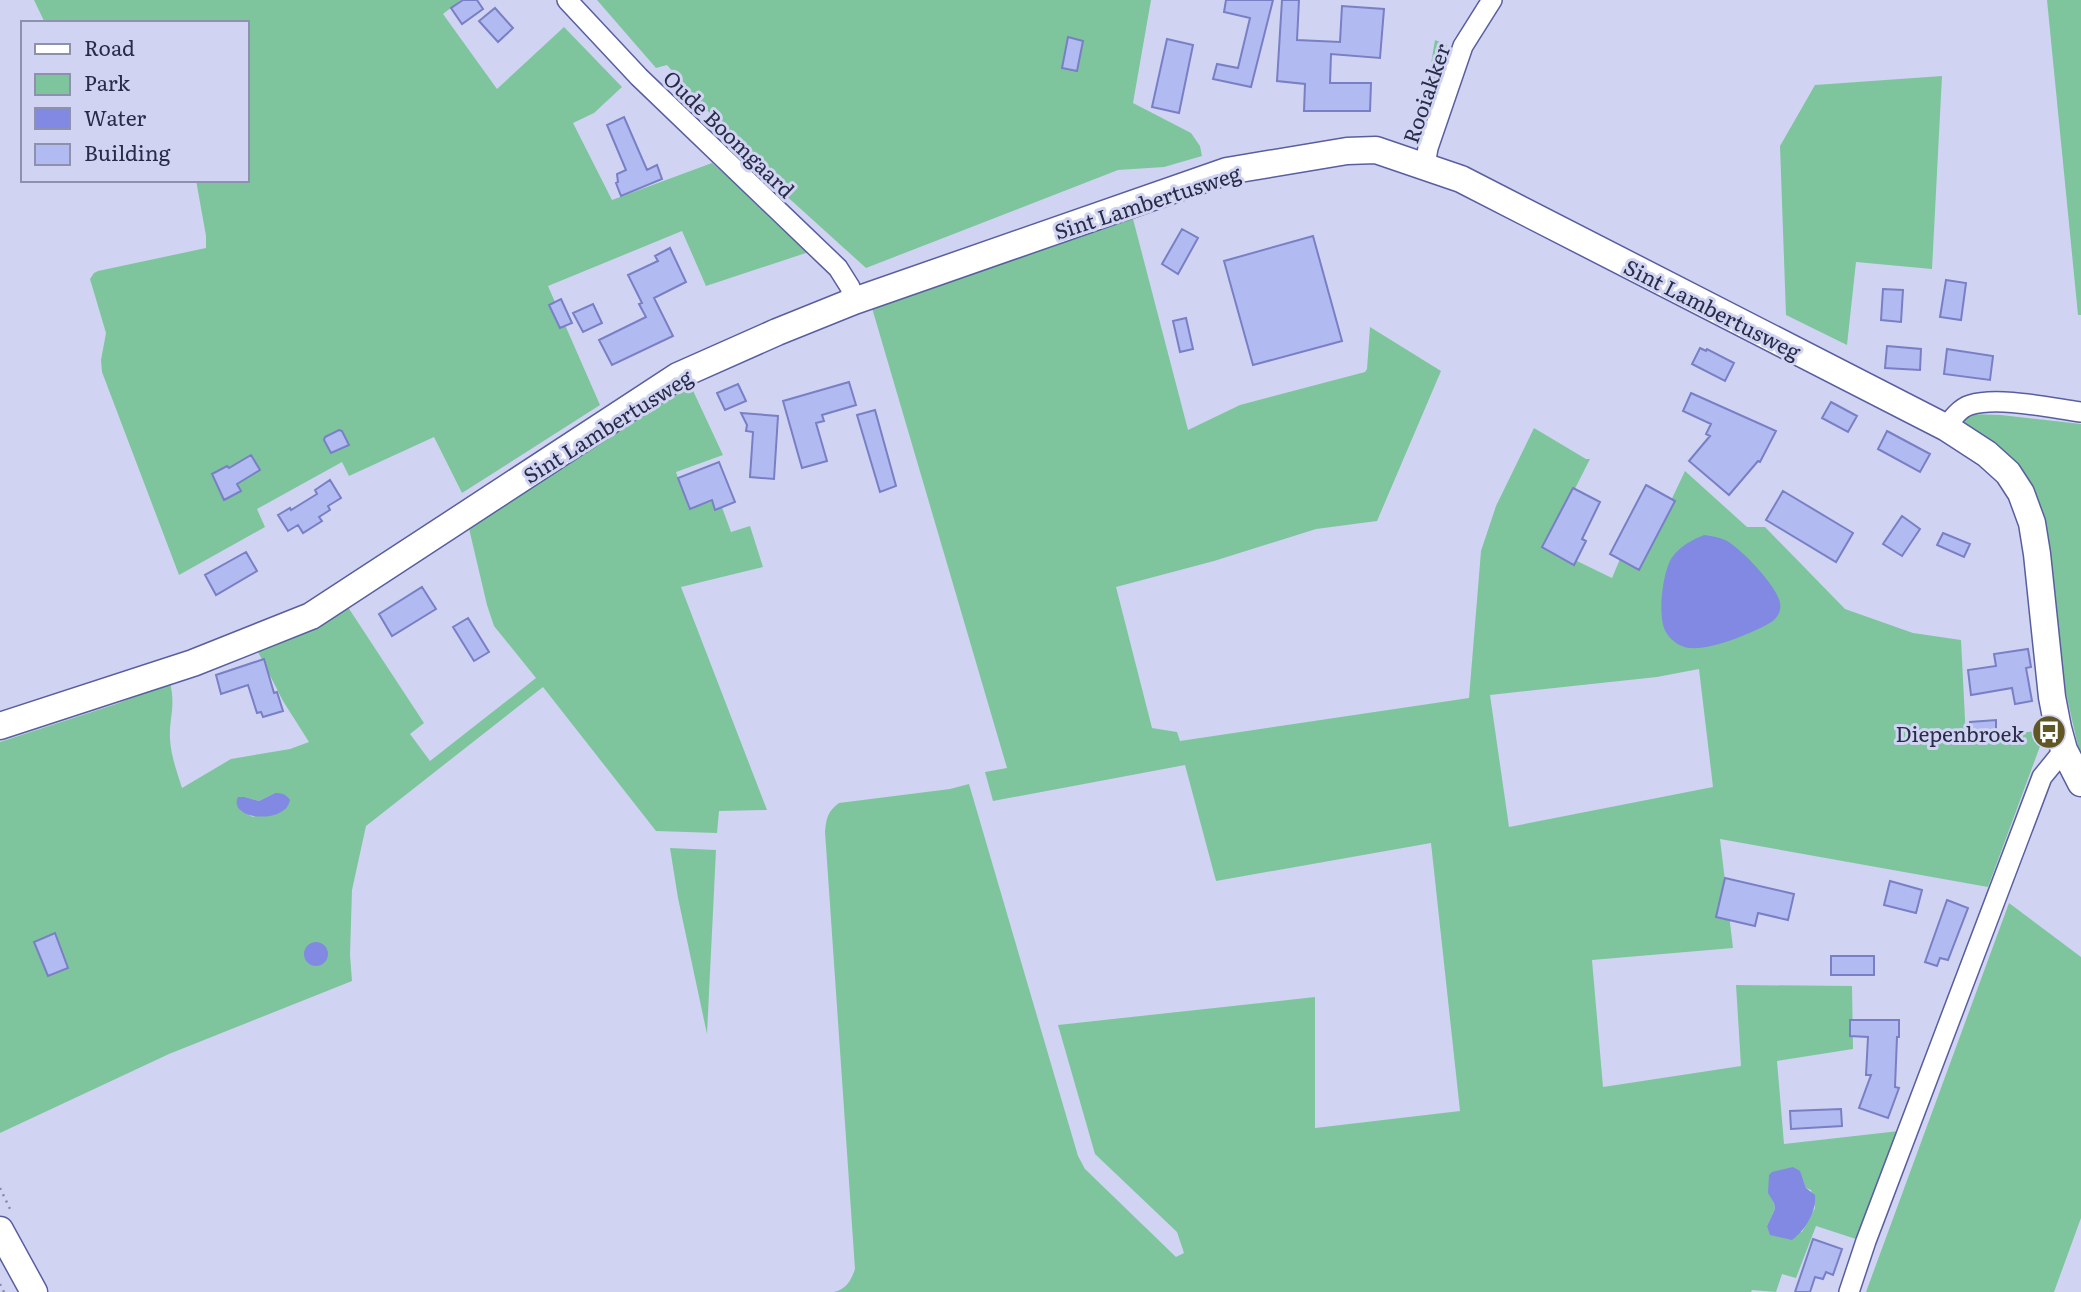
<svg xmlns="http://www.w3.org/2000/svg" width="2081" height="1292" font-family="Literata,serif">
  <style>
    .green { fill: #7ec59d; fill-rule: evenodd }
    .water { fill: #8289e3 }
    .building { fill: #b2baf2; stroke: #797fc5; stroke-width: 2 }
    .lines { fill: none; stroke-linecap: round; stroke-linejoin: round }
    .street-casing { stroke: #595ea0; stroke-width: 22 }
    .secondary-casing { stroke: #595ea0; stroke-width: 29 }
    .path { stroke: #888ba9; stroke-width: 2.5; stroke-dasharray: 2 5; stroke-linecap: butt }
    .street { stroke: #fff; stroke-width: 19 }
    .secondary { stroke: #fff; stroke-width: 26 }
    .labels { text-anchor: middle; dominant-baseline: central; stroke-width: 6; stroke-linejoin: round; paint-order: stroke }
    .street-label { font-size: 21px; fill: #292c48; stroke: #d0d4f2 }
    .poi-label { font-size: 21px; fill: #292c48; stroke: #d0d4f2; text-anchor: end }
  </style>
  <rect width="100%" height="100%" fill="#d0d4f2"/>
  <!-- green -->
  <path class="green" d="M34 0H461L443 14 497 89 564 27 622 87 594 113 573 123 612 200 712 163 812 251 706 286 682 231 548 286 600 405 462 493 434 437 349 476 342 462 257 509 265 527 179 575 102 372 101 360 106 333 90 279 94 273 98 271 206 248V236L196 180H247V23H45Z
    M597 0H1151L1133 103 1191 133 1200 146 1202 156 1164 167 1118 170 866 268 772 183 667 65 656 68Z
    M2047 0H2081V315H2078Z
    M1435 40 1447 45 1423 112Z
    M1942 76 1932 269 1856 262 1847 345 1786 315 1780 146 1815 85Z
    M1133 219 1188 430 1240 405 1365 372 1367 369 1370 327 1441 371 1377 521 1316 529 1214 561 1116 587 1152 728 1177 732 1180 741 1469 698 1481 551 1496 506 1534 428 1586 459H1590L1546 546 1612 578 1620 559 1639 568 1685 471 1747 527H1765L1845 609 1913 633 1961 640 1966 739 2046 730 1988 887 1720 839 1733 948 1592 960 1603 1087 1741 1066 1736 985 1852 986 1853 1049 1777 1061 1784 1144 1899 1131 1859 1240 1816 1226 1796 1278 1782 1274 1776 1292 1752 1290 1751 1292H834C846 1289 851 1281 855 1269L825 832C826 818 828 811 839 803L950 789 969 784 1078 1156 1085 1169 1176 1257 1184 1253 1177 1232 1095 1154 1058 1025 1315 997V1128L1460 1111 1431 843 1216 881 1185 765 993 801 985 772 1007 768 872 308ZM1699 669 1713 787 1509 827 1490 695 1657 677ZM1803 1180 1806 1188 1811 1190 1815 1208 1802 1232 1767 1226 1775 1209 1773 1199Z
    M689 382 723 455 676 472 689 509 719 499 731 532 750 526 763 567 681 587 767 810 719 811 717 833 656 831 543 687 366 826 352 890 350 955 352 981 169 1054 0 1133V742L116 704 170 683C176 706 169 718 170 739 171 756 177 772 182 788L231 759 290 749 309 742 283 701 254 644 340 595 424 723 410 734 430 761 536 678 494 626 487 605 467 520ZM275 793 253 817 240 810 245 797 259 801Z
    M1966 414 2001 415 2081 424V752L2078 746 2060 667 2042 521 1959 422Z
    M670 848 716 850 707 1034 678 898Z
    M2009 903 2081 957V1218L2054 1292H1866Z"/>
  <!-- water -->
  <path class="water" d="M1704 535C1711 536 1718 537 1725 540 1739 546 1778 587 1780 603 1782 612 1776 620 1768 624 1750 634 1701 655 1682 646 1674 643 1667 636 1664 628 1658 612 1663 569 1673 556 1682 545 1692 540 1704 535Z
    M275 793C282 793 286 794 290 800 286 825 227 820 238 797H245L259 801Z
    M304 954a12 12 0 1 1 24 0a12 12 0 1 1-24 0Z
    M1793 1167 1800 1171 1806 1188 1815 1195C1817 1211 1805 1231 1792 1240L1770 1235 1767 1226 1775 1209 1774 1203 1768 1193 1769 1175 1772 1172Z"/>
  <!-- building -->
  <path class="building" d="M463 0H477L483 9 462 24 451 8Z
    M1226 0H1273L1251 87 1213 79 1217 64 1238 68 1250 18 1224 12Z
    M1282 0H1299L1297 40 1340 42 1342 6 1384 9 1380 58 1331 54 1330 83H1371L1370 111H1304L1305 84 1277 81Z
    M495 8 513 28 498 42 479 21Z
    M1068 37 1083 41 1077 71 1062 68Z
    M1167 39 1193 45 1179 113 1152 107Z
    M624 117 647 170 657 165 662 179 621 196 616 183 618 182 617 174 626 170 607 125Z
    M1182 229 1198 238 1178 274 1162 264Z
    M1313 236 1342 341 1253 365 1224 261Z
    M670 248 686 282 654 298 673 336 612 365 599 340 646 317 639 304 642 303 628 275 658 261 655 256Z
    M1946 280 1966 283 1961 320 1940 317Z
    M1883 289 1903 290 1901 322 1881 320Z
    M561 299 572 323 560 328 549 305Z
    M593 304 602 323 583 332 573 313Z
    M1186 318 1193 349 1180 352 1173 321Z
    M1887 346 1921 349 1920 370 1885 368Z
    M1700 348 1706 351 1707 349 1734 363 1725 381 1692 364Z
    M1947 349 1993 356 1990 380 1944 374Z
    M849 382 856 405 822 415 824 421 816 423 827 461 802 468 783 401Z
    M738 384 746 401 725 410 717 393Z
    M1691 393 1776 431 1760 462 1758 461 1729 495 1689 461 1710 436 1706 434 1711 424 1683 411Z
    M1831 402 1857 416 1848 432 1822 418Z
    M875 410 896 486 880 492 857 415Z
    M741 413 778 416 774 479 750 477 753 432 746 431 747 425Z
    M339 430 342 431 349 445 331 453 324 440 325 437Z
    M1887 431 1930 454 1920 472 1878 449Z
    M251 455 260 470 237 484 241 491 224 500 212 474 227 466 229 468Z
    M719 462 735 502 715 510 712 500 690 509 678 478Z
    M330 480 341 498 328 506 330 510 319 517 322 521 303 533 298 525 288 531 278 515 290 508 291 510 317 494 315 490Z
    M1646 485 1675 501 1639 570 1610 554Z
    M1573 488 1600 502 1582 539 1586 541 1574 565 1542 547Z
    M1783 491 1853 533 1836 562 1766 520Z
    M1902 516 1920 529 1902 556 1883 544Z
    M1943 533 1970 544 1964 557 1937 545Z
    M246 552 257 571 216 595 205 575Z
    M422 587 436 609 392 636 379 614Z
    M468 618 489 652 474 661 453 627Z
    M2028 649 2031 667 2026 668 2032 701 2015 704 2012 688 1971 695 1968 670 1996 666 1994 654Z
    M264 659 274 693 277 692 283 711 263 717 261 712 257 713 248 685 221 694 216 675Z
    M1996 720V733L1971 735 1970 722Z
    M1725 878 1794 894 1788 920 1758 913 1755 926 1716 917Z
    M1890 881 1922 890 1916 913 1884 905Z
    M1947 900 1968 908 1948 960 1940 958 1937 966 1925 962Z
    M55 933 68 968 48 976 34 942Z
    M1831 956H1874V975H1831Z
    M1850 1020H1899V1037H1897L1895 1087 1899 1088 1888 1118 1859 1108 1871 1075H1866L1868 1037 1850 1036Z
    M1841 1109 1842 1126 1791 1129 1790 1111Z
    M1813 1239 1842 1249 1833 1275 1826 1272 1823 1279 1815 1277 1810 1292H1795Z"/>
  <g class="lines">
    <!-- street casing -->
    <g class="street-casing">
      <path id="street" d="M567 0 639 77 838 268 850 287 854 301
        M1425 165 1428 148 1463 46 1492 0
        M1947 428C1951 419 1960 408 1970 405 1998 396 2051 408 2081 412
        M1849 1292 1866 1241 2042 777 2064 750"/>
    </g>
    <!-- secondary casing -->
    <g class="secondary-casing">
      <path id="secondary" d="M0 726 193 663 311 616 678 376 777 332 854 301 1227 171 1347 151 1376 150 1461 179 1947 428 1987 454 2008 473 2021 493 2032 523 2037 554 2052 697 2058 728 2064 750 2081 783
        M0 1230 34 1292"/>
    </g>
    <!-- path -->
    <path class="path" d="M0 1188 11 1211
      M0 1284 4 1292"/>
    <!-- street -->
    <use href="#street" class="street"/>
    <!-- secondary -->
    <use href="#secondary" class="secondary"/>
  </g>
  <!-- icons -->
  <defs>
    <g id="bus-disc" transform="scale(1.75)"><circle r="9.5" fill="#615724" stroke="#d0d4f2"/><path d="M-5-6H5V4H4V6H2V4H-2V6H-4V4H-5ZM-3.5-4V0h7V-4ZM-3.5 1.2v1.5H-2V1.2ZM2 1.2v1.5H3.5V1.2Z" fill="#fff"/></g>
  </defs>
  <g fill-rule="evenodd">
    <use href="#bus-disc" x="2049" y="732"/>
  </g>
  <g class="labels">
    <!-- street labels -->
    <g class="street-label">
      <text transform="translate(1425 93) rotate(-71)">Rooiakker</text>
      <text transform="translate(730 133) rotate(44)">Oude Boomgaard</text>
      <text transform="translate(1147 201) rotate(-18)">Sint Lambertusweg</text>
      <text transform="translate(1713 308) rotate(27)">Sint Lambertusweg</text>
      <text transform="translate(607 425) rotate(-32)">Sint Lambertusweg</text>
    </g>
    <!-- poi labels -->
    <g class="poi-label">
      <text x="2024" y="732">Diepenbroek</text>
    </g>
  </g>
  <!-- legend -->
  <rect x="21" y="21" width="228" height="161" fill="#d0d4f2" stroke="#8d91ae" stroke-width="2"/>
  <rect x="35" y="44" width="35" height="10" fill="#ffffff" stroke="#8d91ae" stroke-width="2"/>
  <text x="84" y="56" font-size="21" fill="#292c48">Road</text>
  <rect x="35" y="74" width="35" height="21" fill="#7ec59d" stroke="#8d91ae" stroke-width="2"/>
  <text x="84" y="91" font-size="21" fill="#292c48">Park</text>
  <rect x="35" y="108" width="35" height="21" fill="#8289e3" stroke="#8d91ae" stroke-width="2"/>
  <text x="84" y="126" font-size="21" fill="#292c48">Water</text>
  <rect x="35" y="144" width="35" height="21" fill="#b2baf2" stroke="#8d91ae" stroke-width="2"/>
  <text x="84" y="161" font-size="21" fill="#292c48">Building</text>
</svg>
